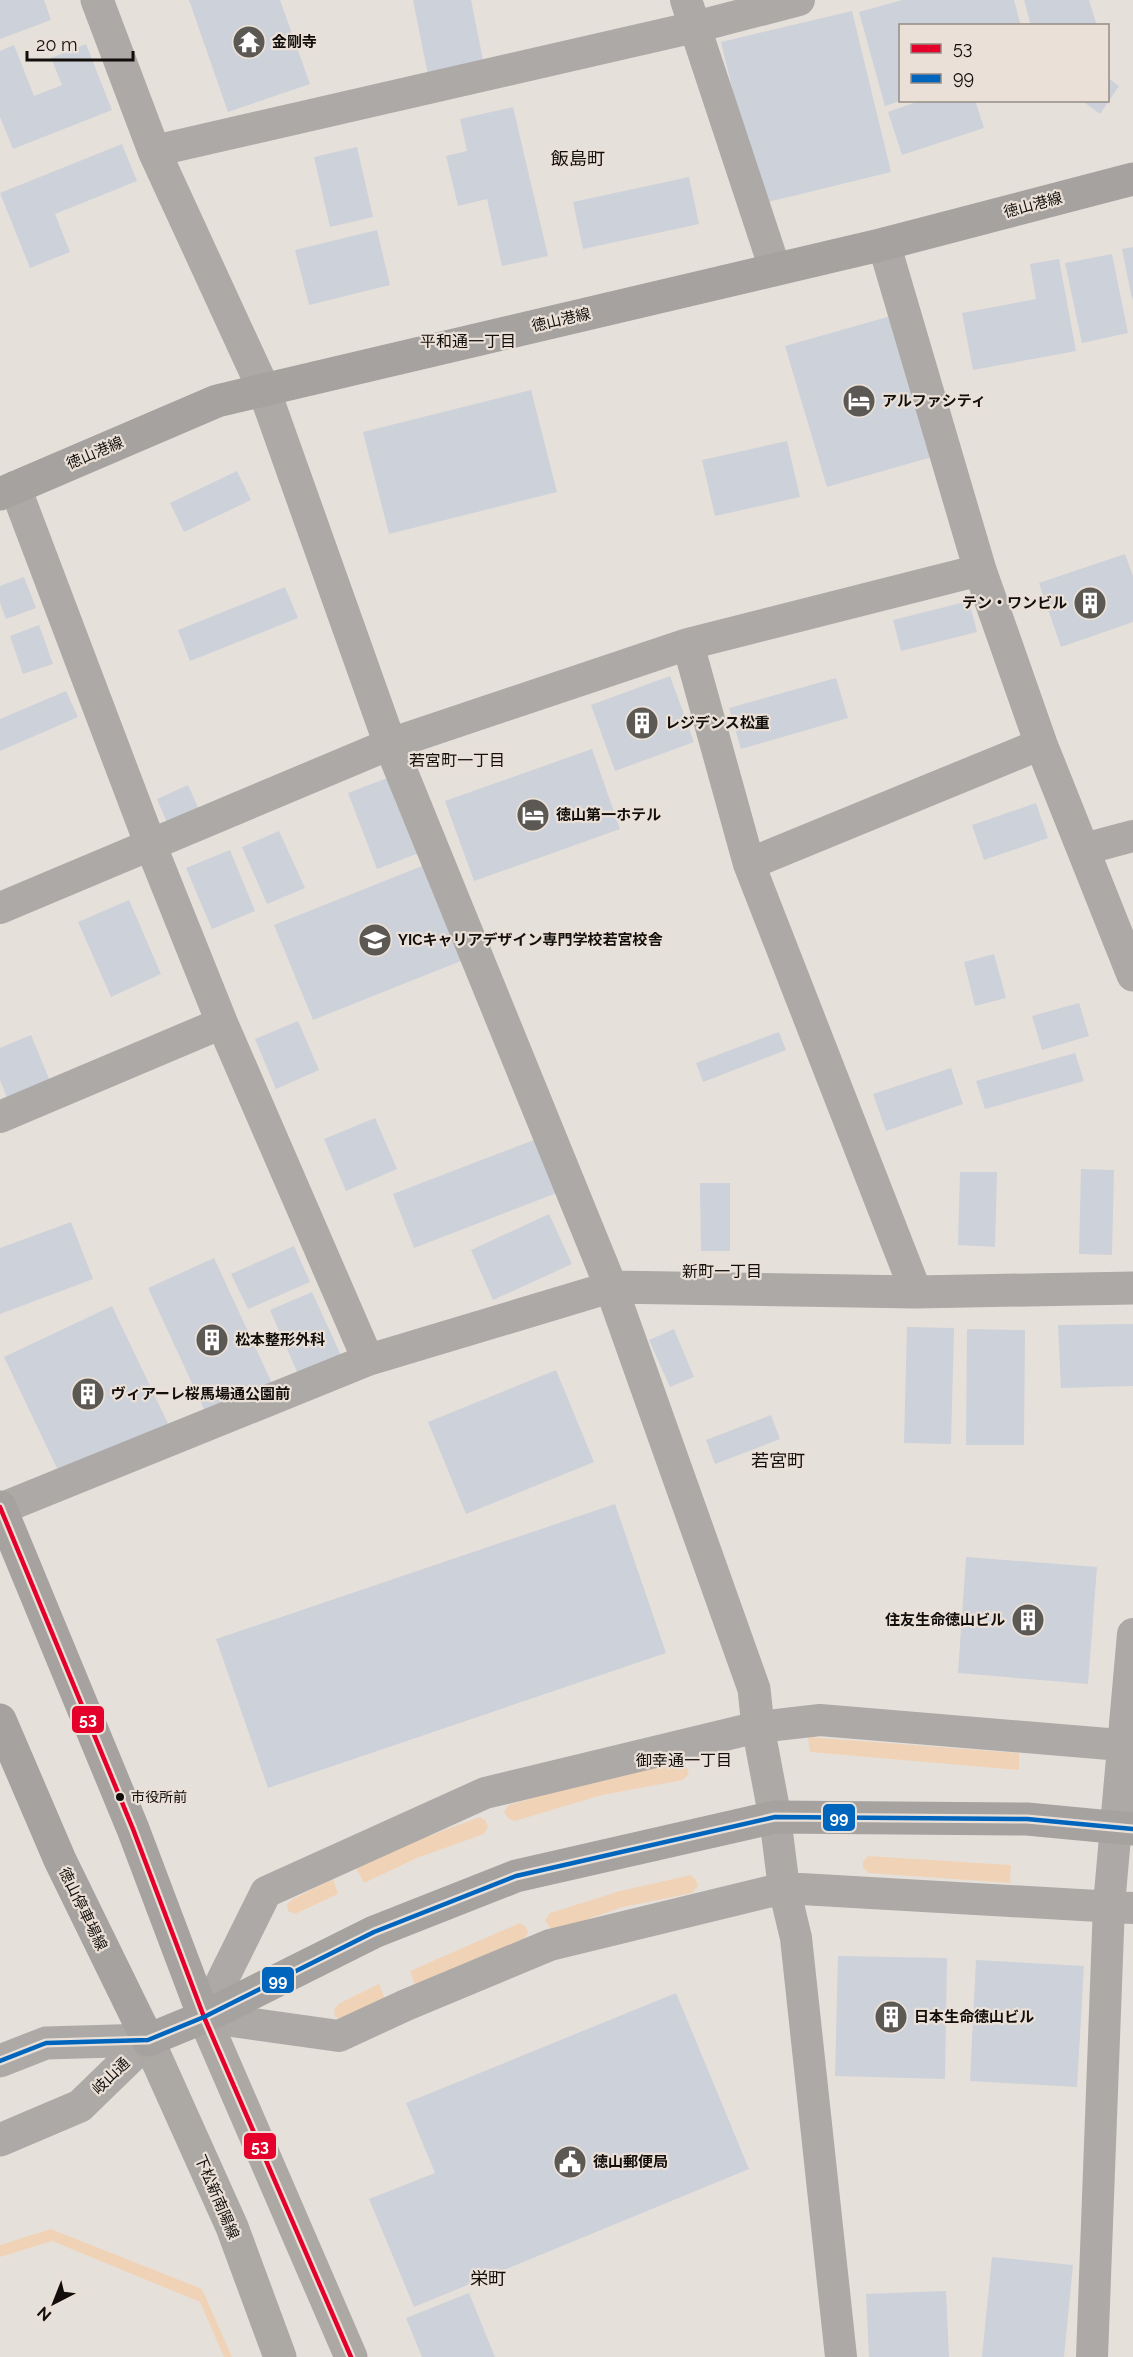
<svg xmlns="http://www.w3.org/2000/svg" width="1133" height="2357" font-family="Raleway,'Noto Sans JP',sans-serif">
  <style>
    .green { fill: #f0d3b7 }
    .building { fill: #cdd1d9 }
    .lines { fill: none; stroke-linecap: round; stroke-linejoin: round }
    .minor { stroke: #aca9a6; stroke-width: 32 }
    .tertiary { stroke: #aca9a6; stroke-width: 33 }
    .secondary { stroke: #aca9a5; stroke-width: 33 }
    .primary { stroke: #a5a29f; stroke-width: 33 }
    .bus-1-casing { stroke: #eae0d7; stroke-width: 9 }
    .bus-2-casing { stroke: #eae0d7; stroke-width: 9 }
    .bus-1 { stroke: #e4002b; stroke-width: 4.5 }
    .bus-2 { stroke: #0065bd; stroke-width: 4.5 }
    .bus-dot { fill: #120e0b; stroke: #eae0d7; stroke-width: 2 }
    .labels { text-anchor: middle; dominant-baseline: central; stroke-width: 4.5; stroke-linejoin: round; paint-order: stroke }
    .bus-label { font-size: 14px; fill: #120e0b; stroke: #eae0d7; text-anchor: start }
    .poi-label { font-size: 15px; font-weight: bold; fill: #120e0b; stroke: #eae0d7; text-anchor: start }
    .street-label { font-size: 15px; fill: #120e0b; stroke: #eae0d7 }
    .neighbourhood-label { font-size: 16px; fill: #120e0b; stroke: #eae0d7 }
    .quarter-label { font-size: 18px; fill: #120e0b; stroke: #eae0d7 }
    .line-badge { stroke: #eae0d7; stroke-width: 2 }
    .badge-label { font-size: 16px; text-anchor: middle; font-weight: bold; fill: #fff }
  </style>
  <rect width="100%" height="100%" fill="#e6e0db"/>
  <!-- green -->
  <path class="green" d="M808 1737 1019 1753V1770L810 1752Z
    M682 1763 687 1768 689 1774 683 1780 602 1795 515 1821 509 1819 504 1812 509 1805 597 1779Z
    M480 1817 486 1821 488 1827 484 1834 417 1858 364 1883 356 1868 412 1842Z
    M868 1856 1011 1865 1010 1883 869 1873 863 1868V1862Z
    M691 1875 696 1880 698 1886 692 1893 623 1907 556 1930 550 1928 545 1920 550 1913 620 1891Z
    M333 1879 338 1894 295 1914 288 1911 287 1904 293 1899Z
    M520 1923 526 1927 528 1933 523 1940 415 1985 410 1971Z
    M379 1984 385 1999 342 2019 335 2017 334 2009 340 2003Z
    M51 2229 202 2289 232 2357H224L200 2302 52 2241 0 2257V2245Z"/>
  <!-- building -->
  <path class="building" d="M0 0H44L51 20 0 39Z
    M189 0H280L310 84 228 112Z
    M413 0H471L484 65 428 75Z
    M902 0H1014L1021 26H900V101L885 106 859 12Z
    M1024 0H1089L1097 26H1031Z
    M852 11 891 172 760 204 721 42Z
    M86 44 112 110 13 149 0 117V51L14 45 34 96 62 85 51 58Z
    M1108 78 1119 86 1100 114 1081 100H1108Z
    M922 100H975L984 128 902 155 888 112Z
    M513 107 548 256 502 266 487 199 458 206 446 156 467 151 460 119Z
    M122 144 137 181 55 214 70 252 30 268 0 193Z
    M357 147 373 217 330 227 314 157Z
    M689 177 699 224 583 249 573 202Z
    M377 230 390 285 309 305 295 250Z
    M1133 247V298L1132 299 1122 249Z
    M1112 254 1128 333 1082 343 1065 263Z
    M1059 259 1076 351 973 370 962 313 1036 299 1030 264Z
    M891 316 932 457 827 487 785 346Z
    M531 390 557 492 389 534 363 432Z
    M787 441 800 497 715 516 702 460Z
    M237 471 251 500 184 532 170 503Z
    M1125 554 1133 576V622L1061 647 1039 583Z
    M24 577 36 608 6 619 0 603V586Z
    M285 587 298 618 190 661 178 630Z
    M969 601 977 632 901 651 893 620Z
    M39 625 53 664 23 674 10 636Z
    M670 676 694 742 615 771 591 705Z
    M836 678 848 718 741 749 729 708Z
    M66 691 78 717 0 751V719Z
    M592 749 620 829 474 881 445 801Z
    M390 777 419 853 377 869 348 793Z
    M188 785 206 825 174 839 157 799Z
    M1036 803 1048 838 984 860 972 825Z
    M279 831 305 888 267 904 242 847Z
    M230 850 255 911 212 929 186 868Z
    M427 864 466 959 313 1020 274 925Z
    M129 900 161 974 111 997 78 922Z
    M994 954 1006 998 975 1006 964 962Z
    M1079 1003 1089 1036 1042 1050 1032 1016Z
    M298 1021 319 1070 276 1089 255 1039Z
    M779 1032 786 1050 703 1082 696 1063Z
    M31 1035 57 1098 14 1115 0 1080V1048Z
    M1075 1053 1084 1081 985 1109 976 1081Z
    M951 1068 963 1104 886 1131 873 1094Z
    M375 1118 397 1169 346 1191 324 1139Z
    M539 1138 559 1192 414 1248 393 1194Z
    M1081 1169 1114 1170 1112 1255 1079 1254Z
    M960 1172H997L995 1247 958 1245Z
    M700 1183H730V1251H701Z
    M549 1214 572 1264 493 1300 471 1250Z
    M71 1222 93 1279 0 1314V1248Z
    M294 1246 310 1282 248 1309 231 1274Z
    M214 1258 276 1392 210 1422 148 1288Z
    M312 1292 345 1364 302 1383 270 1310Z
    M112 1306 172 1432 64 1483 4 1357Z
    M1133 1324V1386L1061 1388 1058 1325Z
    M907 1327 954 1328 951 1444 904 1443Z
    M674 1329 694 1377 670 1387 649 1340Z
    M967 1329 1025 1330 1024 1445H966Z
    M556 1370 594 1462 466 1514 428 1422Z
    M771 1415 780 1439 715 1464 706 1440Z
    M615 1504 666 1653 268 1788 216 1639Z
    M966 1557 1097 1567 1088 1684 958 1673Z
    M838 1956 947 1958 945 2079 835 2076Z
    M976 1960 1084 1966 1077 2087 970 2081Z
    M676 1993 749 2169 414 2307 369 2199 435 2173 406 2103Z
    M992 2257 1073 2265 1064 2357H982Z
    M946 2291 949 2357H869L866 2294Z
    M469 2293 495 2357H422L406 2318Z"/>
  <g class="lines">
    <!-- minor -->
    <path class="minor" d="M686 0 775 269
      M154 151 695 27 799 0
      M15 487 151 846 222 1023 368 1360
      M688 644 749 864 916 1292
      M1084 849 1133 836
      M749 864 1041 744
      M0 908 390 744 688 644 980 570
      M0 1117 222 1023
      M0 1509 368 1360 611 1287
      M1133 1746 820 1720 758 1727 485 1793 266 1892 204 2017 339 2036 406 2005 550 1945 784 1888 1133 1908
      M775 1817 784 1888 796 1938 841 2357
      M1092 2357 1109 1905 1133 1634"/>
    <!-- tertiary -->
    <path class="tertiary" d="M97 0 154 151 264 390 390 744 611 1287 754 1689 758 1727 775 1817
      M884 244 980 570 1041 744 1133 975
      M611 1287 916 1292 1133 1288
      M0 2061 46 2043 148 2040
      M0 2140 80 2106 148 2040"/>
    <!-- secondary -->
    <path class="secondary" d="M204 2017 351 2357
      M148 2040 232 2227 280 2357"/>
    <!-- primary -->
    <path class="primary" d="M0 494 217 401 884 244 1133 179
      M0 1507 133 1829 204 2017
      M0 1720 60 1860 148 2040 204 2017 374 1932 516 1876 775 1817 1027 1819 1133 1829"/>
    <!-- bus-1 casing -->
    <g class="bus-1-casing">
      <path id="bus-1" d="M0 1507 133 1829 204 2017 351 2357"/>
    </g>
    <!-- bus-2 casing -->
    <g class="bus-2-casing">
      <path id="bus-2" d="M0 2061 46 2043 148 2040 204 2017 374 1932 516 1876 775 1817 1027 1819 1133 1829"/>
    </g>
    <!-- bus-1 -->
    <use href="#bus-1" class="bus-1"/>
    <!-- bus-2 -->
    <use href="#bus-2" class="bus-2"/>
  </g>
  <!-- icons -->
  <defs>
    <g id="temple-disc" transform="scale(1.725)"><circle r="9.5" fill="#5c5854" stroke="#eae0d7"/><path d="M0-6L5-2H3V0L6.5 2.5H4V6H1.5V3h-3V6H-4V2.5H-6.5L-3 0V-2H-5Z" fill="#fff"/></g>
    <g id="hotel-disc" transform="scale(1.725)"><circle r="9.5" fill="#5c5854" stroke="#eae0d7"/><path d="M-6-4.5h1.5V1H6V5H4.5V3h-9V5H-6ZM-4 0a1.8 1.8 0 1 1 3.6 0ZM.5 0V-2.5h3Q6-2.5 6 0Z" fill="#fff"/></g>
    <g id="building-disc" transform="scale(1.725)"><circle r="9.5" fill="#5c5854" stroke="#eae0d7"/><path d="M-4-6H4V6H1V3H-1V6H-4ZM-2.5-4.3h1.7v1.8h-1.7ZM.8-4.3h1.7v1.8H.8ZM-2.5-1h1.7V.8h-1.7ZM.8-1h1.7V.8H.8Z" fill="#fff"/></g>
    <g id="university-disc" transform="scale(1.725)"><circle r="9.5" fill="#5c5854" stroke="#eae0d7"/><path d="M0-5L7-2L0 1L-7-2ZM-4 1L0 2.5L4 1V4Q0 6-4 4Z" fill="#fff"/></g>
    <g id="civic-disc" transform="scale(1.725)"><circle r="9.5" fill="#5c5854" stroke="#eae0d7"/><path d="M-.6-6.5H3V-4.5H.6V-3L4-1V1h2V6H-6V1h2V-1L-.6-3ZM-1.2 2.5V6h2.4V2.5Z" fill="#fff"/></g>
  </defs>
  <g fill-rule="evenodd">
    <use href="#temple-disc" x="249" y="42"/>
    <use href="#hotel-disc" x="859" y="401"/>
    <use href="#building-disc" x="1090" y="603"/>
    <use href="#building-disc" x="642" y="723"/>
    <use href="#hotel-disc" x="533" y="815"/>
    <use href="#university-disc" x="375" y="940"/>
    <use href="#building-disc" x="212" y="1340"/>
    <use href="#building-disc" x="88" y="1394"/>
    <use href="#building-disc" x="1028" y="1620"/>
    <use href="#building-disc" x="891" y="2017"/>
    <use href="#civic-disc" x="570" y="2162"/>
  </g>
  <!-- markers -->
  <circle class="bus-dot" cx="120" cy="1797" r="5"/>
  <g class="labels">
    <!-- bus labels -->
    <g class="bus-label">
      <text x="131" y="1797">市役所前</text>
    </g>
    <!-- poi labels -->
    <g class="poi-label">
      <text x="272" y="42">金剛寺</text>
      <text x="882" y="401">アルファシティ</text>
      <text x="1067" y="603" text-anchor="end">テン・ワンビル</text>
      <text x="665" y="723">レジデンス松重</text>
      <text x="556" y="815">徳山第一ホテル</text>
      <text x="398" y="940">YICキャリアデザイン専門学校若宮校舎</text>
      <text x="235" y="1340">松本整形外科</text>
      <text x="111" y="1394">ヴィアーレ桜馬場通公園前</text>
      <text x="1005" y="1620" text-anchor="end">住友生命徳山ビル</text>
      <text x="914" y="2017">日本生命徳山ビル</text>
      <text x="593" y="2162">徳山郵便局</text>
    </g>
    <!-- street labels -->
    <g class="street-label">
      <text transform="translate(1033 205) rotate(-15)">徳山港線</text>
      <text transform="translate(561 320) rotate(-13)">徳山港線</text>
      <text transform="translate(95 453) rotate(-23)">徳山港線</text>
      <text transform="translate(83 1909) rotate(64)">徳山停車場線</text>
      <text transform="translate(111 2076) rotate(-44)">岐山通</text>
      <text transform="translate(217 2197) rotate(67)">下松新南陽線</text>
    </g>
    <!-- neighbourhood labels -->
    <g class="neighbourhood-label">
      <text x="468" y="341">平和通一丁目</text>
      <text x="457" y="760">若宮町一丁目</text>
      <text x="722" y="1271">新町一丁目</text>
      <text x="684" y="1760">御幸通一丁目</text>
    </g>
    <!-- quarter labels -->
    <g class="quarter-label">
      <text x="578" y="158">飯島町</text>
      <text x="778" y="1460">若宮町</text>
      <text x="488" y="2278">栄町</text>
    </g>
  </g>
  <g class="line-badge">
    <rect x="71" y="1705" width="34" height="29" rx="6" fill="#e4002b"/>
    <rect x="822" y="1803" width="34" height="29" rx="6" fill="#0065bd"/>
    <rect x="261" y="1966" width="34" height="28" rx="6" fill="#0065bd"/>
    <rect x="243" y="2132" width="34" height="28" rx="6" fill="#e4002b"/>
  </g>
  <g class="badge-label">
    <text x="88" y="1725">53</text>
    <text x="839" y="1823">99</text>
    <text x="278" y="1986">99</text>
    <text x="260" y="2152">53</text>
  </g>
  <!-- legend -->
  <rect x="899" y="24" width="210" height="78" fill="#eae0d7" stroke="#948c85" stroke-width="1.5"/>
  <rect x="911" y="44" width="30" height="9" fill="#e4002b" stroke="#948c85" stroke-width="1.5"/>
  <text x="953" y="54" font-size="18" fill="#120e0b">53</text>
  <rect x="911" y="74" width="30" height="9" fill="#0065bd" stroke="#948c85" stroke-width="1.5"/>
  <text x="953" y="84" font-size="18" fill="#120e0b">99</text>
  <!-- north arrow -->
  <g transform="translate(54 2303) rotate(222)" stroke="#eae0d7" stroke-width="4.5" paint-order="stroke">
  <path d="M0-4.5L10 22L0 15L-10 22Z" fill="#120e0b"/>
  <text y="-9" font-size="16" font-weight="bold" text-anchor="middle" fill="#120e0b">N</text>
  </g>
  <!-- scale -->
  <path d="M27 51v9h106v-9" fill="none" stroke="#120e0b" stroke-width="3"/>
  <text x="36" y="51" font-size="18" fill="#120e0b" stroke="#eae0d7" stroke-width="4.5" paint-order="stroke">20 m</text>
</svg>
